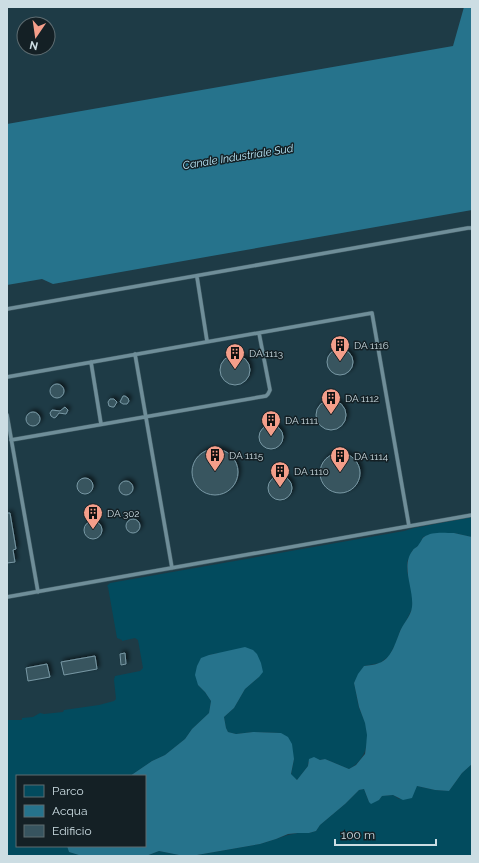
<svg xmlns="http://www.w3.org/2000/svg" width="479" height="863" font-family="Raleway,sans-serif">
  <style>
    .green { fill: #024b5e }
    .water { fill: #26738c }
    .building { fill: #37545f; stroke: #7898a4; filter: url(#shadow) }
    .lines { fill: none; stroke-linecap: round; stroke-linejoin: round }
    .service-casing { stroke: #405a63; stroke-width: 4.5 }
    .service { stroke: #6f8e99; stroke-width: 3.5 }
    .labels { text-anchor: middle; dominant-baseline: central; stroke-width: 3; stroke-linejoin: round; paint-order: stroke }
    .poi-label { font-size: 10px; fill: #ccdde3; stroke: #142025; text-anchor: start }
    .water-label { font-size: 11px; font-style: italic; fill: #bceafb; stroke: #142025 }
  </style>
  <defs>
    <filter id="shadow"><feDropShadow dx="2.5" dy="-2.5" stdDeviation="2" flood-color="#0009"/></filter>
  </defs>
  <rect width="100%" height="100%" fill="#1e3b46"/>
  <!-- green -->
  <path class="green" d="M472 517V537L454 533 432 534 423 537 420 544 412 551 407 562V571L413 596 412 609 406 621 400 631 396 643 389 656 380 663 364 666 354 683C356 691 357 700 359 708 361 713 363 717 365 722 370 741 367 759 349 769L325 759 320 760 317 759 308 762V766L297 780 291 775 294 759 281 733 253 732 236 734 228 732 226 728 224 717 234 708 245 689 259 677 218 653 209 655 198 685 205 692 211 701 209 713 192 729 185 739 165 755 152 761 130 776H17V846H67L69 852 82 856H7V720H22V718L33 717 40 713 44 714 63 712 64 710 99 705 114 701 116 699 114 680 115 676 140 671 143 668 138 640 135 638 122 641V640L117 638 108 587 107 586 110 583 404 531 414 528Z
    M472 764V856H146L159 851 179 855H197L260 844 276 839 288 835 298 833H309L316 831 320 825 345 804 359 790 364 789 369 802 379 800 382 796 393 795 399 799 417 786 435 790 449 791 462 773Z"/>
  <!-- water -->
  <path class="water" d="M464 7H472V210L53 284 42 279 7 285V124L453 46Z
    M454 533 472 537V764L462 773 449 791 435 790 417 786 412 798 403 800 393 795 382 796 379 800 371 804 369 802 364 789 359 790 345 804 320 825 316 831 309 833H298L288 834 276 839 260 844 197 855H179L159 851 146 856H82L69 852 67 846H145V776H130L152 761 165 755 185 739 192 729 209 713 211 701 205 692 198 685 195 675 197 666 201 658 209 655 245 647 253 650 257 654 261 663 263 672 259 677 245 689 234 708 224 717 226 728 228 732 236 734 253 732 281 733 288 737 292 744 294 759 291 774 297 780 308 766 309 759 314 757 320 760 325 759 349 769 356 765 365 754 366 747 367 735 365 723 359 707 354 683 358 674 364 666C369 665 375 665 379 663 391 659 395 644 399 634 402 624 411 617 412 607 414 588 400 566 413 550 414 548 418 547 419 544 421 542 422 538 424 537 432 531 445 533 454 533Z"/>
  <!-- building -->
  <path class="building" d="M327 362a13 13 0 1 1 26 0a13 13 0 1 1-26 0Z
    M220 370a15 15 0 1 1 30 0a15 15 0 1 1-30 0Z
    M50 391a7 7 0 1 1 14 0a7 7 0 1 1-14 0Z
    M123 396H125L128 398 129 401 127 404H123L120 402Z
    M110 399H114L117 402 114 407H112L109 406 108 402Z
    M316 415a15 15 0 1 1 30 0a15 15 0 1 1-30 0Z
    M65 407 68 410 66 414 59 413 56 417 54 418 51 416 50 413 52 410 60 411Z
    M26 419a7 7 0 1 1 14 0a7 7 0 1 1-14 0Z
    M259 437a12 12 0 1 1 24 0a12 12 0 1 1-24 0Z
    M192 472a23 23 0 1 1 46 0a23 23 0 1 1-46 0Z
    M320 473a20 20 0 1 1 40 0a20 20 0 1 1-40 0Z
    M268 488a12 12 0 1 1 24 0a12 12 0 1 1-24 0Z
    M77 486a8 8 0 1 1 16 0a8 8 0 1 1-16 0Z
    M119 488a7 7 0 1 1 14 0a7 7 0 1 1-14 0Z
    M7 513H10L16 549 13 550 15 562 7 563Z
    M126 526a7 7 0 1 1 14 0a7 7 0 1 1-14 0Z
    M84 530a9 9 0 1 1 18 0a9 9 0 1 1-18 0Z
    M125 653 126 664 121 665 120 654Z
    M95 656 97 669 64 675 61 662Z
    M47 664 50 677 28 681 26 668Z"/>
  <g class="lines">
    <!-- service casing -->
    <g class="service-casing">
      <path id="service" d="M197 277 207 341
        M7 309 468 228H472
        M135 354 172 568
        M91 362 101 424
        M7 377 372 313 409 526
        M7 415 38 592
        M11 440 266 396 268 394 270 390 259 333
        M7 597 472 515"/>
    </g>
    <!-- service -->
    <use href="#service" class="service"/>
  </g>
  <!-- icons -->
  <defs>
    <g id="building-pin" transform="scale(1)"><path d="M0 17L-7.5 6A9.5 9.5 0 1 1 7.5 6Z" fill="#f49e8a" stroke="#142025"/><path d="M-4-6H4V6H1V3H-1V6H-4ZM-2.5-4.3h1.7v1.8h-1.7ZM.8-4.3h1.7v1.8H.8ZM-2.5-1h1.7V.8h-1.7ZM.8-1h1.7V.8H.8Z" fill="#111"/></g>
  </defs>
  <g fill-rule="evenodd">
    <use href="#building-pin" x="340" y="345"/>
    <use href="#building-pin" x="235" y="353"/>
    <use href="#building-pin" x="331" y="398"/>
    <use href="#building-pin" x="271" y="420"/>
    <use href="#building-pin" x="215" y="455"/>
    <use href="#building-pin" x="340" y="456"/>
    <use href="#building-pin" x="280" y="471"/>
    <use href="#building-pin" x="93" y="513"/>
  </g>
  <g class="labels">
    <!-- poi labels -->
    <g class="poi-label">
      <text x="354" y="345">DA 1116</text>
      <text x="249" y="353">DA 1113</text>
      <text x="345" y="398">DA 1112</text>
      <text x="285" y="420">DA 1111</text>
      <text x="229" y="455">DA 1115</text>
      <text x="354" y="456">DA 1114</text>
      <text x="294" y="471">DA 1110</text>
      <text x="107" y="513">DA 302</text>
    </g>
    <!-- water labels -->
    <g class="water-label">
      <text transform="translate(238 157) rotate(-9)">Canale Industriale Sud</text>
    </g>
  </g>
  <!-- border -->
  <rect width="479" height="863" fill="none" stroke="#ccdde3" stroke-width="16"/>
  <!-- legend -->
  <rect x="16" y="775" width="130" height="72" fill="#142025" stroke="#5e6c71"/>
  <rect x="24" y="785" width="20" height="12" fill="#024b5e" stroke="#5e6c71"/>
  <text x="52" y="795" font-size="12" fill="#ccdde3">Parco</text>
  <rect x="24" y="805" width="20" height="12" fill="#26738c" stroke="#5e6c71"/>
  <text x="52" y="815" font-size="12" fill="#ccdde3">Acqua</text>
  <rect x="24" y="825" width="20" height="12" fill="#37545f" stroke="#5e6c71"/>
  <text x="52" y="835" font-size="12" fill="#ccdde3">Edificio</text>
  <!-- north arrow -->
  <g transform="translate(36 36) rotate(193)"><circle r="19" fill="#142025" stroke="#5e6c71"/>
  <path d="M0-3L7 15L0 10L-7 15Z" fill="#f49e8a"/>
  <text y="-6" font-size="11" font-weight="bold" text-anchor="middle" fill="#ccdde3">N</text>
  </g>
  <!-- scale -->
  <path d="M335 839v6h101v-6" fill="none" stroke="#ccdde3" stroke-width="2"/>
  <text x="341" y="839" font-size="12" fill="#ccdde3" stroke="#142025" stroke-width="3" paint-order="stroke">100 m</text>
</svg>
